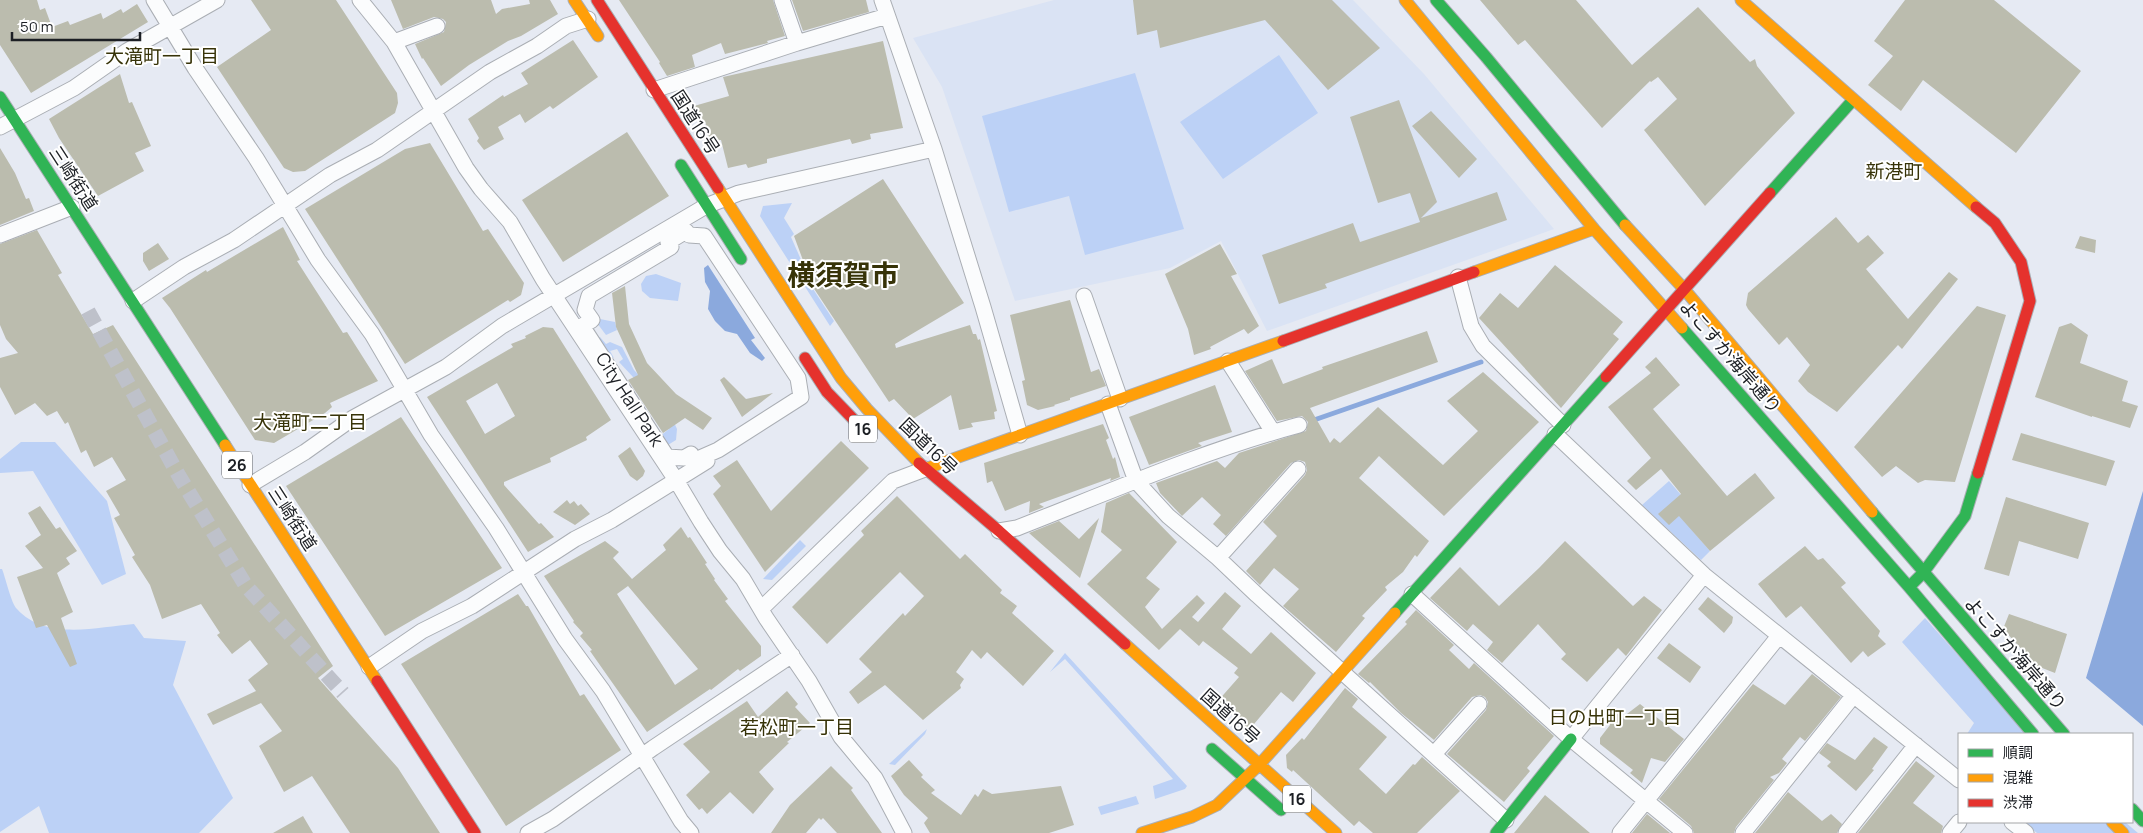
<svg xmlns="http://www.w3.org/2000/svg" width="2143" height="833" font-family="Manrope,'Noto Sans JP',sans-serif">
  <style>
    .built { fill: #dae3f4 }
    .green { fill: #bcd1f6 }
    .water { fill: #8ba9dd }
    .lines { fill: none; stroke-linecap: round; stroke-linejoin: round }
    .stream { stroke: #8ba9dd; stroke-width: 5 }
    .building { fill: #bbbcae; fill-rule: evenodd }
    .street-tunnel { stroke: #bec1ca; stroke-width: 15; stroke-dasharray: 15 8; stroke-linecap: butt }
    .street-casing { stroke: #aaaeb4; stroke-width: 17 }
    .fast-casing { stroke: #aaaeb4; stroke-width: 13 }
    .slow-casing { stroke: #aaaeb4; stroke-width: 13 }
    .jam-casing { stroke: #aaaeb4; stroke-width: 13 }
    .street { stroke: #fbfcfd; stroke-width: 15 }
    .fast { stroke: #30b455; stroke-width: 11 }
    .slow { stroke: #ff9f0a; stroke-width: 11 }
    .jam { stroke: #e5322d; stroke-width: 11 }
    .labels { text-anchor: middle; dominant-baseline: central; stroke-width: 4; stroke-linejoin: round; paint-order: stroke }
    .shield { fill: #fff; stroke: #606266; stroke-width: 1 }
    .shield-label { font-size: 16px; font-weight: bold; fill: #1c1f24 }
    .street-label { font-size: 18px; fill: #1c1f24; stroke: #fff }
    .neighbourhood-label { font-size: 19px; fill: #373308; stroke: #fff }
    .town-label { font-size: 28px; font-weight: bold; fill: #373308; stroke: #fff }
  </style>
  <rect width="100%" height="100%" fill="#e6eaf3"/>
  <!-- built -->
  <path class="built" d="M1054 0H1353L1424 74 1554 229 1267 331 1221 241 1170 268 1015 301 942 87 913 38Z"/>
  <!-- green -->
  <path class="green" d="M1279 55 1318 113 1223 179 1180 122Z
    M1135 73 1184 229 1085 255 1069 196 1009 212 982 116Z
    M792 203 784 218 794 234 791 237 802 262 798 266 834 321 830 326 760 216 763 206Z
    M656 274 681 283 678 301 650 298 642 291 641 284 646 276Z
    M600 319 615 322 617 330 606 335 597 323Z
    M600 337 606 344 610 342 622 347 634 370 673 412 672 418 677 429 676 440 663 448 659 437 669 429 633 377 619 362 623 359 617 349 610 351 614 358 599 350 596 339Z
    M21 442H55L107 501 126 574 102 585 33 471 0 473V459Z
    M1669 481 1701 518 1691 529 1710 551 1701 560 1642 505Z
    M800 540 806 546 772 580 763 579Z
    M0 569H2C6 579 11 603 17 609 46 641 97 627 134 624L144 638 186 641 173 685 233 798 199 833H49L39 806 0 832Z
    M1925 618 2028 734H1967L1974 723 1902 642Z
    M1065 653 1187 786 1185 789 1155 799 1153 786 1173 779 1065 659 1050 672Z
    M927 729 925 734 895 765 889 764Z
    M1136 796 1139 804 1101 815 1098 807Z
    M2023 822H2125L2138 833H2037Z"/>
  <!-- water -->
  <path class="water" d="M708 265 755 338 751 340 765 358 762 361 750 353 737 334 725 331 715 321 708 309 710 291 705 282 704 268Z
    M2143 491V726L2086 678Z"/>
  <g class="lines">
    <!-- stream -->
    <path class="stream" d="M1314 420 1481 362"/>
  </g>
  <!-- building -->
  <path class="building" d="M0 0H37L40 10 45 8 52 27 68 21 70 25 101 13 103 19 121 9 123 13 137 4 148 22 31 93 0 45Z
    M251 0H336L397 93 398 103 395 113 305 171 293 172 284 168 217 67 271 30Z
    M391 0H491L496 14 502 9 530 4 529 0H550L558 14 521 36 508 41 469 65 441 86 423 58 422 59 415 44 444 32 446 22 443 19 434 17 403 29Z
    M619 0H773L785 36 767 41 768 43 725 54 721 43 692 55 695 67 667 76 659 63 660 62Z
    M792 0H866L869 12 803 31Z
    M1133 0H1332L1380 48 1328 90 1265 20 1160 48 1157 30 1137 35Z
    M1480 0H1576L1632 65 1698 7 1750 62 1755 59 1757 66 1795 113 1705 206 1644 130 1677 99 1658 77 1651 82 1650 81 1602 128 1525 40 1518 45Z
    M1905 0H1994L2081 71 2016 153 1923 80 1901 111 1868 85 1893 56 1874 41Z
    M573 40 598 77 553 109 550 106 525 123 520 114 498 127 504 139 484 150 477 141 479 138 468 119 503 95 504 97 528 84 521 73Z
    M883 41 903 128 870 134 871 139 852 144 850 139 767 159V163L748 168 746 164 728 168 721 140 710 141 705 121 698 123 694 106 729 96 723 77Z
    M120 74 129 103 132 102 151 146 135 153 144 171 98 196 59 138 49 119Z
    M1399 100 1437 202 1421 218 1497 192 1507 220 1325 284 1327 288 1279 304 1262 255 1353 223 1360 242 1420 222 1410 193 1378 203 1350 117Z
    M1431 111 1477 159 1459 178 1412 126Z
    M627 132 669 196 563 262 522 200Z
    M430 143 483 231 488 229 524 283 521 295 510 302 508 300 405 364 305 209 405 149Z
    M0 148 15 173 26 199 29 198 34 211 0 225Z
    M883 179 964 303 895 344 896 348 970 325 973 334H976L978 340 980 339 997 411 994 412 995 419 971 423 973 427 959 430 951 395 913 419 894 399 889 402 799 266 804 263 794 236Z
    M1836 217 1858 243 1868 235 1884 253 1866 269 1908 319 1949 272 1958 279 1902 349 1898 345 1837 412 1808 392 1798 381 1810 365 1787 337 1779 345 1748 309 1746 305 1748 293Z
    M283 227 300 260 297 261 343 333 347 332 378 381 330 403 332 407 325 413 274 443 255 440 170 308 162 298 206 270 207 272Z
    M37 230 62 273 58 275 93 334 113 325 333 666 318 678 398 768 440 833H350L312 776 284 792 259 746 282 731 261 703 213 725 207 714 256 691 248 680 268 664 250 640 232 654 217 635 220 633 201 604 162 619 150 585 132 557 135 555 114 518 120 515 106 491 126 480 112 457 94 467 86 450 81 453 68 422 65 424 57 411 47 416 35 403 15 415 0 387V358L18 353 6 339 0 325V244Z
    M2080 236 2096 240 2095 253 2075 248Z
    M158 243 169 259 149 271 143 261V253Z
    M1220 244 1237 274 1231 276 1259 326 1248 334 1244 329 1210 347 1211 349 1194 355 1188 329 1165 274Z
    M1555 265 1623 322 1613 334 1619 339 1561 408 1479 318 1500 293 1518 308Z
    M625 286 629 324 647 363 676 394 712 418 703 430 685 418 663 433 628 380 638 375 616 327 612 293Z
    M1070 300 1091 372 1099 369 1106 386 1070 398V400L1054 405 1055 406 1038 410 1027 405 1022 381 1025 380 1010 315Z
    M1977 306 2006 315 1955 482 1925 480 1918 483 1896 466 1882 477 1854 447Z
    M2071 323 2088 335 2080 363 2128 381 2122 401 2138 406 2130 428 2092 416V417L2035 397 2059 327Z
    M543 327 553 328 611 420 586 437 587 440 550 458 551 462 504 482V485L539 524 541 523 554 537 528 552 427 397 513 347 511 344 526 338 525 336ZM497 383 515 416 485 434 466 401Z
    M1427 331 1438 362 1310 408 1330 443 1334 438 1340 443 1378 407 1443 465 1478 431 1447 401 1483 372 1539 422 1444 516 1379 456 1359 478 1429 541 1417 557 1415 555 1403 572 1385 587 1387 590 1362 616 1365 618 1336 652 1283 606 1299 589 1274 568 1260 585 1246 571 1277 536 1263 522 1305 475 1307 470 1305 462 1299 460 1291 463 1226 536 1213 524 1221 515 1202 497 1182 516 1160 493 1156 483 1217 461 1225 468 1239 453 1306 431 1308 422 1302 416 1277 421 1245 371 1272 359 1283 384 1323 369 1322 367Z
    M1656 357 1680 385 1653 409 1727 496 1755 473 1775 498 1710 551 1679 516 1669 525 1658 514 1681 494 1661 469 1636 490 1627 481 1651 458 1608 407 1651 373 1645 367Z
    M724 377 746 399 773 393 742 417 720 380Z
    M1215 385 1232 432 1198 443 1202 446 1149 465 1129 417Z
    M401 417 502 568 385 636 286 486Z
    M1103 424 1109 438 1106 440 1113 459 1115 457 1120 477 1110 481 1111 478 1039 504 1044 507 1029 513 1030 501 1005 511 992 481 987 483 984 463Z
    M2021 433 2115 461 2106 486 2012 460Z
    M841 441 869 468 765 572 713 494 721 486 713 476 737 460 771 511Z
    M630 447 645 471 643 476 637 481 630 476 618 456Z
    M1129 493 1177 542 1146 578 1160 589 1145 607 1162 629 1197 595 1205 603 1192 617 1198 622 1225 592 1241 606 1222 629 1251 654 1271 632 1316 673 1293 702 1281 692 1249 730 1217 702 1239 677 1234 673 1238 668 1203 641 1199 646 1180 629 1159 650 1087 584 1122 550 1101 532 1106 503Z
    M897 496 960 559 965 554 1002 590 1000 593 1017 606 1012 613 1054 651 1023 686 987 652 981 659 972 650 956 672 964 679 960 685 961 688 923 720 885 685 858 704 849 692 872 672 859 659 903 613 905 616 924 596 900 572 827 644 792 607 864 535 861 531Z
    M2006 497 2089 523 2078 559 2019 541 2009 576 1984 569Z
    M567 500 570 504 574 501 578 506 581 504 590 514 575 525 553 512Z
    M40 506 56 529 60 527 77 551 66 558 70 564 57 573 73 612 61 618 77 664 70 667 47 625 36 628 17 577 43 568 25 546 41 535 28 513Z
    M1099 518 1080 578 1029 533 1059 521 1079 539Z
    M681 527 688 538 690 537 707 563 705 564 715 579 714 580 728 599 725 601 761 646V656L740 671 738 669 711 690 710 689 647 732 590 651 592 650 580 636 583 633 573 622 574 621 544 576 605 541 619 552 613 558 632 579 666 550 663 545ZM628 586 698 669 675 685 617 594Z
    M1565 541 1633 606 1644 596 1662 610 1626 656 1618 648 1587 682 1561 659 1566 654 1538 624 1502 663 1487 650 1493 642 1473 624 1467 631 1430 598 1460 567 1499 606 1539 568Z
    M1805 546 1818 560 1823 558 1846 583 1841 587 1880 631 1878 636 1886 644 1868 657 1863 651 1851 663 1801 606 1786 618 1758 584Z
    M518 594 526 606H528L580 696 584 694 621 750 506 826 401 664Z
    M1708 597 1733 617 1732 623 1724 633 1698 609Z
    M1416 610 1454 645 1449 650 1469 669 1474 663 1554 736 1527 768 1530 771 1504 802 1447 754 1486 710 1488 702 1485 697 1480 695 1472 697 1434 740 1401 713 1370 682 1369 683 1358 674 1407 624 1405 622Z
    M2009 614 2067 634 2055 673 2037 666 2003 629Z
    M1669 643 1701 667 1690 683 1657 658Z
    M1812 674 1841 697 1805 741 1800 737 1782 759 1787 763 1779 773 1770 777 1774 780 1736 827 1734 833H1694L1691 826 1659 799 1753 684 1785 705Z
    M1345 688 1358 699 1352 707 1387 737 1359 769 1386 794 1413 764 1415 765 1422 757 1460 791 1417 833H1373L1359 821 1354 826 1293 770 1292 772 1287 768 1286 755 1302 738 1304 740Z
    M787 691 798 704 795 707 810 723 787 742 789 743 759 772 774 789 753 814 730 792 707 814 702 808 699 810 686 795 710 772 683 744 747 701 758 717Z
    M1640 704 1684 739 1665 762 1651 758 1642 783 1630 773 1633 770 1600 744V738L1610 725 1605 722 1616 711 1623 717Z
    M1874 737 1888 747 1872 769 1874 770 1856 791 1827 766 1831 762 1819 753 1827 743 1855 760Z
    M909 760 923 775 921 777 935 790 931 793 961 815 975 794 978 797 983 789 992 794 1061 786 1074 825 1049 833H930L924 823 928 818 904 795 891 776Z
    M1916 761 1935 776 1913 803 1943 826 1941 833H1858Z
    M831 766 853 788 851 790 882 833H837L823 818 821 820 819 818 806 833H771L790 805Z
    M1788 792 1822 821 1831 814 1842 824 1837 833H1755Z
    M1545 795 1590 833H1514Z
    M1647 814 1670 833H1632Z
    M303 816 313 833H273Z"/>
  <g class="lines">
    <!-- street-tunnel -->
    <path class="street-tunnel" d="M88 311 179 476 246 586 343 693"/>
    <!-- street casing -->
    <g class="street-casing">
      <path id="street" d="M154 0 195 68 256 158 318 260 372 334 431 435 496 528 565 639 603 691 681 821 691 833
        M360 0 394 42 466 168 481 189 510 222 543 279 676 480 701 522 720 551 743 579 766 618 809 681 841 737 875 778 904 833
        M782 0 797 43
        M882 0 934 149 983 307 1020 435
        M394 42 437 26
        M654 90 797 43 887 16
        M0 127 74 88 127 51 217 0
        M686 231 689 235 704 236 798 378 801 397 718 450 693 461 691 454 684 458 667 457 582 326 592 320 585 310 589 296 671 247 668 242Z
        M0 235 72 207
        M1458 277 1471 326 1483 346 1563 425
        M1084 296 1120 399
        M133 301 184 267 234 240 330 175 377 150 490 72 537 46 566 26 588 19
        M1228 361 1273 432
        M1108 404 1136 481 1168 516 1218 558 1257 595 1506 820
        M1555 434 1704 575 1959 780
        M250 485 305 452 353 418 446 367 502 326 706 206 739 193 934 149
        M999 531 1017 528C1109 492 1203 451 1299 425
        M1218 558 1298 469
        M1412 594 1571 739 1685 833
        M762 608 893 481 925 469
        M369 667 422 631 472 606 575 539 612 520 707 461
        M1571 739 1704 575
        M1434 754 1479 704
        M2012 822 2026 833
        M528 833 553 819 653 748 792 655
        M1620 833 1779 636
        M1743 833 1854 695
        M1846 833 1916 745
        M1950 833 1959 822"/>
    </g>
    <!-- fast casing -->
    <g class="fast-casing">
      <path id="fast" d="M1436 0 1486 57 1625 225
        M0 97 225 445
        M681 165 741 259
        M1770 193 1853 100
        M1682 328 1909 587 2033 734
        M1872 512 2064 734
        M1913 583 1923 573 1965 516 1978 473
        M1395 613 1606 377
        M1212 749 1281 810
        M2132 809 2143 821
        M1496 833 1571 739"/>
    </g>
    <!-- slow casing -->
    <g class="slow-casing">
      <path id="slow" d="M574 0 598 36
        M1405 0 1594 229 1682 328
        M1741 0 1976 207
        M718 188 841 378 867 409 919 463
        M1625 225 1684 289 1872 512
        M1474 272 1594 229
        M225 445 377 681
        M925 469 1283 341
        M1125 644 1336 833
        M2112 822 2123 833
        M1142 833 1192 817 1217 805 1259 765 1395 613"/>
    </g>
    <!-- jam casing -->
    <g class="jam-casing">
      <path id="jam" d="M597 0 718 188
        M1976 207 1995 223 2021 262 2030 301 1978 473
        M1283 341 1474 272
        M805 358 827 392 856 422
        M1606 377 1770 193
        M919 463 999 531 1125 644
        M377 681 475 833"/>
    </g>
    <!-- street -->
    <use href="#street" class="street"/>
    <!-- fast -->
    <use href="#fast" class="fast"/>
    <!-- slow -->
    <use href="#slow" class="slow"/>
    <!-- jam -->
    <use href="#jam" class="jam"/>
  </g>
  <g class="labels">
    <!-- shield labels -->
    <g class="shield">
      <rect x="849" y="415.5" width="28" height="27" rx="4"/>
      <rect x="222" y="451.5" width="30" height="27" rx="4"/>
      <rect x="1283" y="785.5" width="28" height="27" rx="4"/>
    </g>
    <g class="shield-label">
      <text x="863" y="429">16</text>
      <text x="237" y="465">26</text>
      <text x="1297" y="799">16</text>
    </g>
    <!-- street labels -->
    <g class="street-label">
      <text transform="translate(696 122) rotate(57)">国道16号</text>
      <text transform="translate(74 178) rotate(57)">三崎街道</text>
      <text transform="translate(1731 356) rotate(49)">よこすか海岸通り</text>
      <text transform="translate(630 399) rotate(57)">City Hall Park</text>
      <text transform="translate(929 446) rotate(44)">国道16号</text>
      <text transform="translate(293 518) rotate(57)">三崎街道</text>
      <text transform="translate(2016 653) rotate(49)">よこすか海岸通り</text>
      <text transform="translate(1231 716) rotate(42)">国道16号</text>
    </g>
    <!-- neighbourhood labels -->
    <g class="neighbourhood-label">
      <text x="162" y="56">大滝町一丁目</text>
      <text x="1894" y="171">新港町</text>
      <text x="310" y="422">大滝町二丁目</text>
      <text x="1615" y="717">日の出町一丁目</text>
      <text x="797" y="727">若松町一丁目</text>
    </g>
    <!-- town labels -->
    <g class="town-label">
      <text x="843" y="274">横須賀市</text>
    </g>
  </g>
  <!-- legend -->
  <rect x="1958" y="733" width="175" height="90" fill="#ffffff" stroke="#a4a5a7"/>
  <rect x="1968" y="749" width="25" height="8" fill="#30b455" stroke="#a4a5a7"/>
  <text x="2003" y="758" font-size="15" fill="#1c1f24">順調</text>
  <rect x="1968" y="774" width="25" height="8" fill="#ff9f0a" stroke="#a4a5a7"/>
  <text x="2003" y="783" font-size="15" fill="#1c1f24">混雑</text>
  <rect x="1968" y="799" width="25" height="8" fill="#e5322d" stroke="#a4a5a7"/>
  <text x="2003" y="808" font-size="15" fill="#1c1f24">渋滞</text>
  <!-- scale -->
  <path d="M12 32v8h128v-8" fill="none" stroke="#1c1f24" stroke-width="2.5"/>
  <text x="20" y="32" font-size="15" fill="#1c1f24" stroke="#ffffff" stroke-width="4" paint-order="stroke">50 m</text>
</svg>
